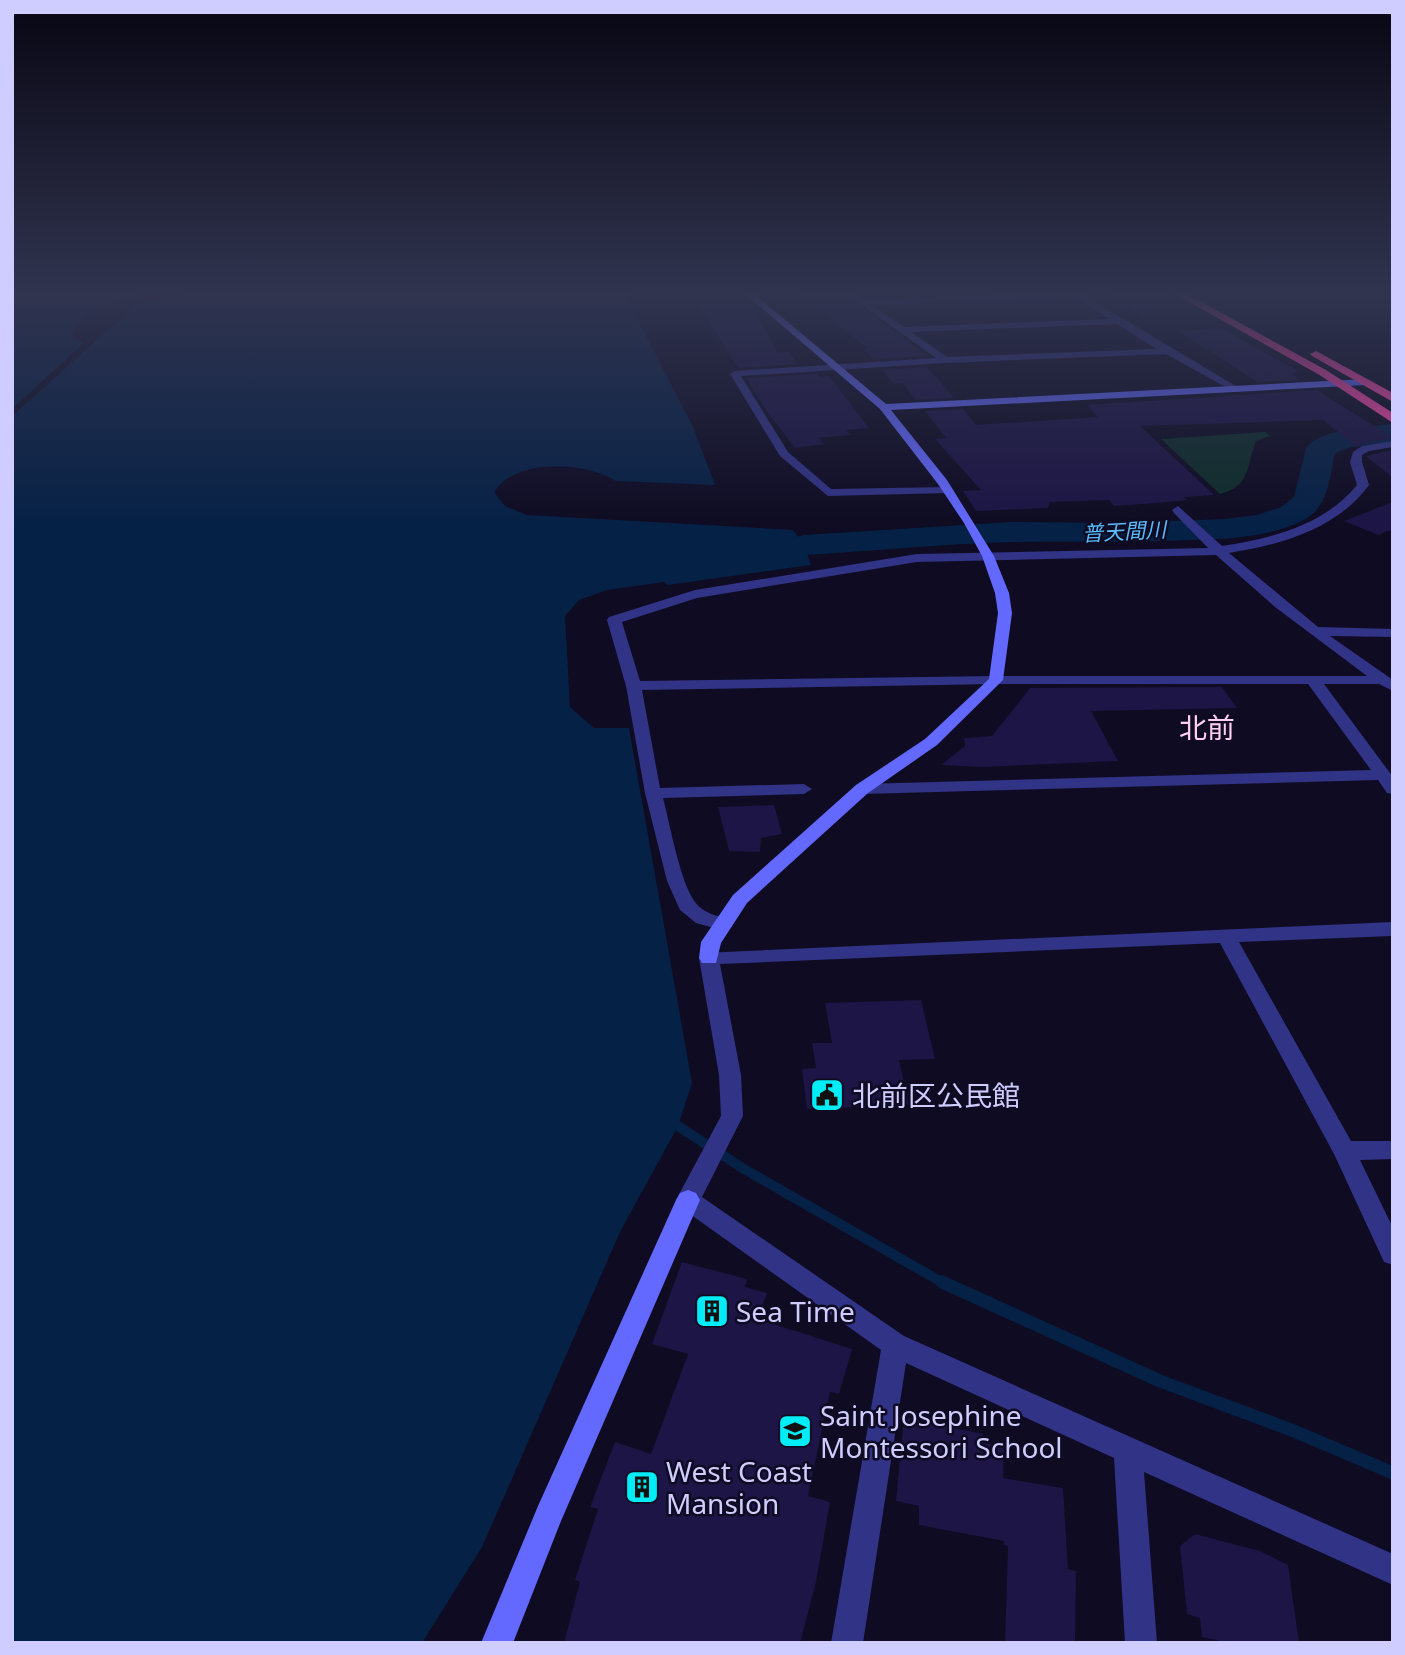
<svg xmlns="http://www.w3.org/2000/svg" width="1405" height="1655" font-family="'Noto Sans','Noto Sans JP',sans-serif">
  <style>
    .green { fill: #0e2d2a }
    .water { fill: #062146 }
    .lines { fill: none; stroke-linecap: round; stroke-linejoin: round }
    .stream-far1 { stroke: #062146; stroke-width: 10 }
    .stream { stroke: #062146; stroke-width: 13 }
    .river { fill: #062146; fill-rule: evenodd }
    .building { fill: #1c1545 }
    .street { fill: #313386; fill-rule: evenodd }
    .secondary { fill: #6368ff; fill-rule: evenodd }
    .highway { fill: #ff47aa; fill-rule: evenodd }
    .labels { text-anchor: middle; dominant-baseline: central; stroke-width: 5; stroke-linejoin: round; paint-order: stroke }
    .far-water-label { font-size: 21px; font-style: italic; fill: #5abcff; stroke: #0e0b22 }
    .quarter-label { font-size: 28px; fill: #ffcef0; stroke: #0e0b22 }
    .near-poi-label { font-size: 28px; fill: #cfccff; stroke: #0e0b22; text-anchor: start }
  </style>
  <rect width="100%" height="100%" fill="#0e0b22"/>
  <!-- green -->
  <path class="green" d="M1265 432 1270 436 1256 441C1246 466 1251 486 1220 494L1161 439Z"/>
  <!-- water -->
  <path class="water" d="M12 293H139C121 305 74 309 73 337L84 343 12 409Z
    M205 293H624L693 427 715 485 616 481C585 461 515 458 494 492L505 506 527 515 793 530 804 545 811 565 668 585 664 582 607 590 579 600 565 616 570 707 594 728H629L692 1083 678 1126 620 1232 482 1547 422 1643H12V416L135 306 148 301Z"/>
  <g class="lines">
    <!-- stream-far1 -->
    <path class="stream-far1" d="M678 1126 744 1169 945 1284"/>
    <!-- stream -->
    <path class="stream" d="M942 1282 1160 1381 1294 1431 1393 1473"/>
    <!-- river -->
    <path class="river" d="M1393 424V442L1351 447 1335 453C1329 479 1329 508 1302 521 1267 538 1225 539 1187 540 1129 543 1070 541 1011 542 942 544 873 551 804 555L792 552 787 545 792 538 804 535 1011 522 1118 523 1225 519 1257 515 1281 507 1294 497 1306 448C1319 429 1371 427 1393 424Z"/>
  </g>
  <!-- building -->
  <path class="building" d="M798 293H843L928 356 873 359 864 349H869Z
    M1109 293H1164L1143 318Z
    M750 302 778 353 789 352 797 364 738 368 699 305Z
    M1220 328 1298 371 1292 374 1301 380 1258 382 1178 331Z
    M927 367 954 398 916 400 903 383 894 384 882 370Z
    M818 374 820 377 829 376 869 428 846 430 850 435 819 438 824 444 795 448 765 409 746 378Z
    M1317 390 1393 438 1362 443 1356 447 1323 420 1140 426 1214 495 1184 497 1188 500 1155 503 1114 506 1109 500 1050 502 1048 508 976 511 963 491 981 490 935 439 946 438 925 411 963 409 976 425 1098 417 1087 405Z
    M1393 450V478L1366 456Z
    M1393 502V529L1378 535 1344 521Z
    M1222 687 1237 708 1091 711 1118 761 982 767 941 765 965 746 964 738 992 736 1030 688Z
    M774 805 782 834 761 838 760 852 729 851 718 807Z
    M921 1000 935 1059 899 1060 909 1105 807 1109 802 1069 816 1068 812 1043H832L825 1003Z
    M682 1262 747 1279 745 1287 767 1293 758 1319 852 1349 839 1394 830 1392 808 1496 830 1502 816 1582 800 1643H564L580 1582 575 1580 598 1509 590 1507 615 1442 651 1454 688 1354 652 1344Z
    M904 1417 983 1434 982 1443 1004 1446 1003 1478 1063 1488 1068 1569 1076 1571 1075 1643H1005L1008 1546 1004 1545V1541L919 1525V1506L896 1501Z
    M1195 1534 1260 1551 1288 1565 1299 1643H1229L1202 1637 1200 1618 1187 1614 1180 1546Z"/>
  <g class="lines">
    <!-- street -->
    <path class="street" d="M845 293H854L865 300 1080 293 1239 388 1231 390 1166 354 945 363 741 376 788 452 831 489 948 487 954 490 948 493 828 496 780 456 730 374 735 371 936 358ZM1076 298 1109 319 904 327 872 305ZM1117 324 1157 349 947 357 911 332Z
      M1393 441V447L1369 451 1362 455V462L1369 485C1337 529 1280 545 1229 553L1318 627 1393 629V637L1330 636 1393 680V691L1379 684H1324L1393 777V794L1387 793 1378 780 862 794 854 789 862 784 1371 770 1308 684H996L642 690 660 788 804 784 812 789 804 794 663 798C670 824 680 882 695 902 702 912 716 916 728 919L731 924 728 929 721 930 696 923 680 910 667 881 645 793 626 686 607 620 609 617 695 590 917 554 1208 548 1174 513 1172 510 1178 506 1222 546C1270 539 1325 525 1357 485L1350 462 1353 452 1362 446ZM1216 555 1275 607 1367 676H996L640 681 622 622 697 598 917 562Z
      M1393 922V936L1239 942 1351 1141H1393V1159L1360 1160 1393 1228V1265L1384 1262 1334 1154 1220 943 720 964 741 1075 743 1116 702 1197 904 1336 1393 1554V1585L1144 1472 1157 1643H1125L1114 1458 906 1363 863 1643H831L881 1350 680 1207 676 1200 721 1116 719 1075 699 958 702 953Z"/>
    <!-- secondary -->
    <path class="secondary" d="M744 293H753L886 404 1366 379 1371 382 1366 385 891 410 947 480 994 556 1009 593 1012 613 1003 680 937 745 868 793 747 903 721 943 716 963H702L699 958 701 942 733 895 856 785 925 739 989 679 998 613 995 593 982 556 964 523 938 484 880 409Z
      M688 1190 696 1193 700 1200 561 1521 513 1643H481L538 1506 676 1200 680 1193Z"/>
    <!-- highway -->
    <path class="highway" d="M1173 293H1185L1326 370 1393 413V423L1318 374Z
      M1316 351 1393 393V402L1312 356 1310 354Z"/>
  </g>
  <!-- sky -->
  <linearGradient id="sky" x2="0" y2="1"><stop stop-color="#080613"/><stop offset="0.56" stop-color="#30344f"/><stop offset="1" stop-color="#30344f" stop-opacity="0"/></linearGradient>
  <rect width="1405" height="525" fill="url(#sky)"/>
  <!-- icons -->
  <defs>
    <g id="civic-square" transform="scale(1.75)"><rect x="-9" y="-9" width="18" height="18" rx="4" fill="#00edf7" stroke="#0e0b22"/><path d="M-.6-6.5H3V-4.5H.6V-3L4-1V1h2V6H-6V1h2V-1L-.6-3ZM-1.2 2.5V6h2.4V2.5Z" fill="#111"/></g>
    <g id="building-square" transform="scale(1.75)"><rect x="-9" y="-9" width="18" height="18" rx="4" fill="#00edf7" stroke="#0e0b22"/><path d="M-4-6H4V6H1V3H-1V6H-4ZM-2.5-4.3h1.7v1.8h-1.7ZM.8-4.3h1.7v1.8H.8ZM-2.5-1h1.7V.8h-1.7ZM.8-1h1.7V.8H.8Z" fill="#111"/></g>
    <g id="school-square" transform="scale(1.75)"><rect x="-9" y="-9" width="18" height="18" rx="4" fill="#00edf7" stroke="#0e0b22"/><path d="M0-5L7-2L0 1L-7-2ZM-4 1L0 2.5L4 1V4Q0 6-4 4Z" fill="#111"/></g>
  </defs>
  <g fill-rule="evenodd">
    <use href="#civic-square" x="827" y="1095"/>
    <use href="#building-square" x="712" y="1311"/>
    <use href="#school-square" x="795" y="1431"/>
    <use href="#building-square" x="642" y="1487"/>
  </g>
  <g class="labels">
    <!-- far-water labels -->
    <g class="far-water-label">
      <text transform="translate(1124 531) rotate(-3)">普天間川</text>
    </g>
    <!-- quarter labels -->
    <g class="quarter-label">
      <text x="1207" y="727">北前</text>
    </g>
    <!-- near-poi labels -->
    <g class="near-poi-label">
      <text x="852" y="1095">北前区公民館</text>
      <text x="736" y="1311">Sea Time</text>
      <text x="820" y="1415">Saint Josephine<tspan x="820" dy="32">Montessori School</tspan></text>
      <text x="666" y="1471">West Coast<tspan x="666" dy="32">Mansion</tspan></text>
    </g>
  </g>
  <!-- border -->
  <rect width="1405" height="1655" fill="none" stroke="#cfccff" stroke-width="28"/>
</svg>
